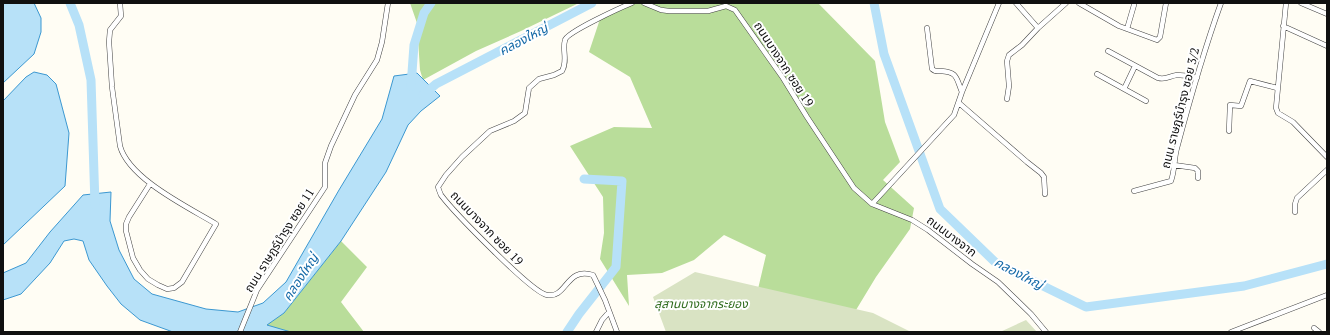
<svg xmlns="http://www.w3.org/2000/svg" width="1330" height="335" font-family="'PT Serif','Noto Sans Thai',serif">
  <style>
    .forest { fill: #b9dd9a }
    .cemetery { fill: #d9e3c3 }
    .water { fill: #b7e1f8; stroke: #3c98d1 }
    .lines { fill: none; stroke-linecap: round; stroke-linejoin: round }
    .river { stroke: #b7e1f8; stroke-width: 9 }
    .street-casing { stroke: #434343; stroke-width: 5.5 }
    .street { stroke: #fff; stroke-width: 4.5 }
    .labels { text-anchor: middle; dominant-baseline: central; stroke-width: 4; stroke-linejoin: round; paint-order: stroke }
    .street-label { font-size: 12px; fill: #101010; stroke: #fff }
    .park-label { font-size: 12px; font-style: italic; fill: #2f6b1d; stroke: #fff }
    .water-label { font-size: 13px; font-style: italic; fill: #1469a7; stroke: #fff }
  </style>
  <rect width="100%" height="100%" fill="#fffdf4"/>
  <!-- forest -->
  <path class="forest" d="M410 3H579L521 31 476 51 423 80 420 70 417 23Z
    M625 3H818L875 61 885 122 900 162 883 180 914 208 910 229 876 277 856 310 758 289 766 255 724 235 694 260 662 273 627 275 629 306 600 259 604 233 603 197 570 146 614 127 652 128 630 77 589 52 600 19Z
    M341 241 367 267 341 302 364 332H256L284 313Z"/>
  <!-- cemetery -->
  <path class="cemetery" d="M695 272 873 313 911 332H666L653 297Z
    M1026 320 1037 332H1000Z"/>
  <!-- water -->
  <path class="water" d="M3 3H34L41 18V32L34 54 3 83Z
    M34 72 47 75 56 84 69 133 65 186 3 245V101L26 77Z
    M417 73 440 96 421 111 408 125 386 172 341 241 284 313 267 325 291 332H173L140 320 121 304 107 286 89 260 83 241 74 239 64 241 50 263 21 294 3 300V273L26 263 50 232 83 195 111 192 110 221 119 250 134 279 152 294 206 309 238 312 263 303 286 282 339 190 382 119 394 76Z"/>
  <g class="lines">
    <!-- river -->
    <path class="river" d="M70 3 79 25 91 80 95 205
      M874 3 884 54 940 209 996 263 1086 307 1244 286 1327 264
      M411 86 414 45 424 13 431 3
      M423 95 436 84 592 3
      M567 332 579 314 616 267 622 181 584 179"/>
    <!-- street casing -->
    <g class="street-casing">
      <path id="street" d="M120 3 121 16 110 30 109 42 112 87 120 146C129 179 188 207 216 224L182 282 174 288 167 289 158 285 148 279 140 270 133 258 126 231V224L129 217 150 184
        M644 3 661 10 669 11H708L726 6 735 10 783 78 807 117 854 188 872 204 912 220 928 230 972 264 998 282 1031 314 1046 332
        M1016 3 1038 28
        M1079 3 1119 26 1157 40 1160 37 1166 3
        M1286 3 1276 108 1278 113 1293 122 1327 157
        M1301 3 1327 14
        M1283 26 1327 46
        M927 28 932 69C935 72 937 71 941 71 958 72 956 78 962 92
        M1127 29 1134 5
        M1108 51 1158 78C1167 80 1169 76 1177 75 1184 75 1190 76 1197 78
        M1097 74 1146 101
        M1124 89 1135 66
        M1007 99 1009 86 1007 61 1009 55 1022 45 1038 28 1066 3
        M959 103 1027 162 1041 173 1044 177 1045 194
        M1229 131 1230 105 1241 106 1250 81 1277 88
        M1174 165 1195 168 1198 171V178
        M1134 191 1171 181C1175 170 1174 158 1177 148 1190 99 1204 50 1221 3
        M872 204 954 115 962 92 999 3
        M1295 212V204L1297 198 1327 170
        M1314 328 1319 332
        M240 332 257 290 325 187V163L331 146 355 95 377 60 382 42 388 3
        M596 332 602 320 609 312
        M617 332 605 300 593 275C566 266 567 299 547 295 532 293 453 211 441 195 440 193 439 190 438 187L446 175 462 157 490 131 514 121 525 113 529 88 539 79 554 75 562 71C568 61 562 50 565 40 567 32 622 7 632 3
        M1231 332 1327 295"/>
    </g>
    <!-- street -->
    <use href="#street" class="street"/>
  </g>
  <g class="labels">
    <!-- street labels -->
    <g class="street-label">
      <text transform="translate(784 64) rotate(57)">ถนนบางจาก ซอย 19</text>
      <text transform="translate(1180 108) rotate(-76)">ถนน ราษฎร์บำรุง ซอย 3/2</text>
      <text transform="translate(487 228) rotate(46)">ถนนบางจาก ซอย 19</text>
      <text transform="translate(952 236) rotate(37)">ถนนบางจาก</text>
      <text transform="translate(279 240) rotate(-58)">ถนน ราษฎร์บำรุง ซอย 11</text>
    </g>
    <!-- park labels -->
    <g class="park-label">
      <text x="701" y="303">สุสานบางจากระยอง</text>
    </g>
    <!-- water labels -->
    <g class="water-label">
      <text transform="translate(523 39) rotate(-28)">คลองใหญ่</text>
      <text transform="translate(1019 273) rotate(28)">คลองใหญ่</text>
      <text transform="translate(300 277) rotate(-57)">คลองใหญ่</text>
    </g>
  </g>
  <!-- border -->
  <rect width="1330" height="335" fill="none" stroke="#101010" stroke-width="8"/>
</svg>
